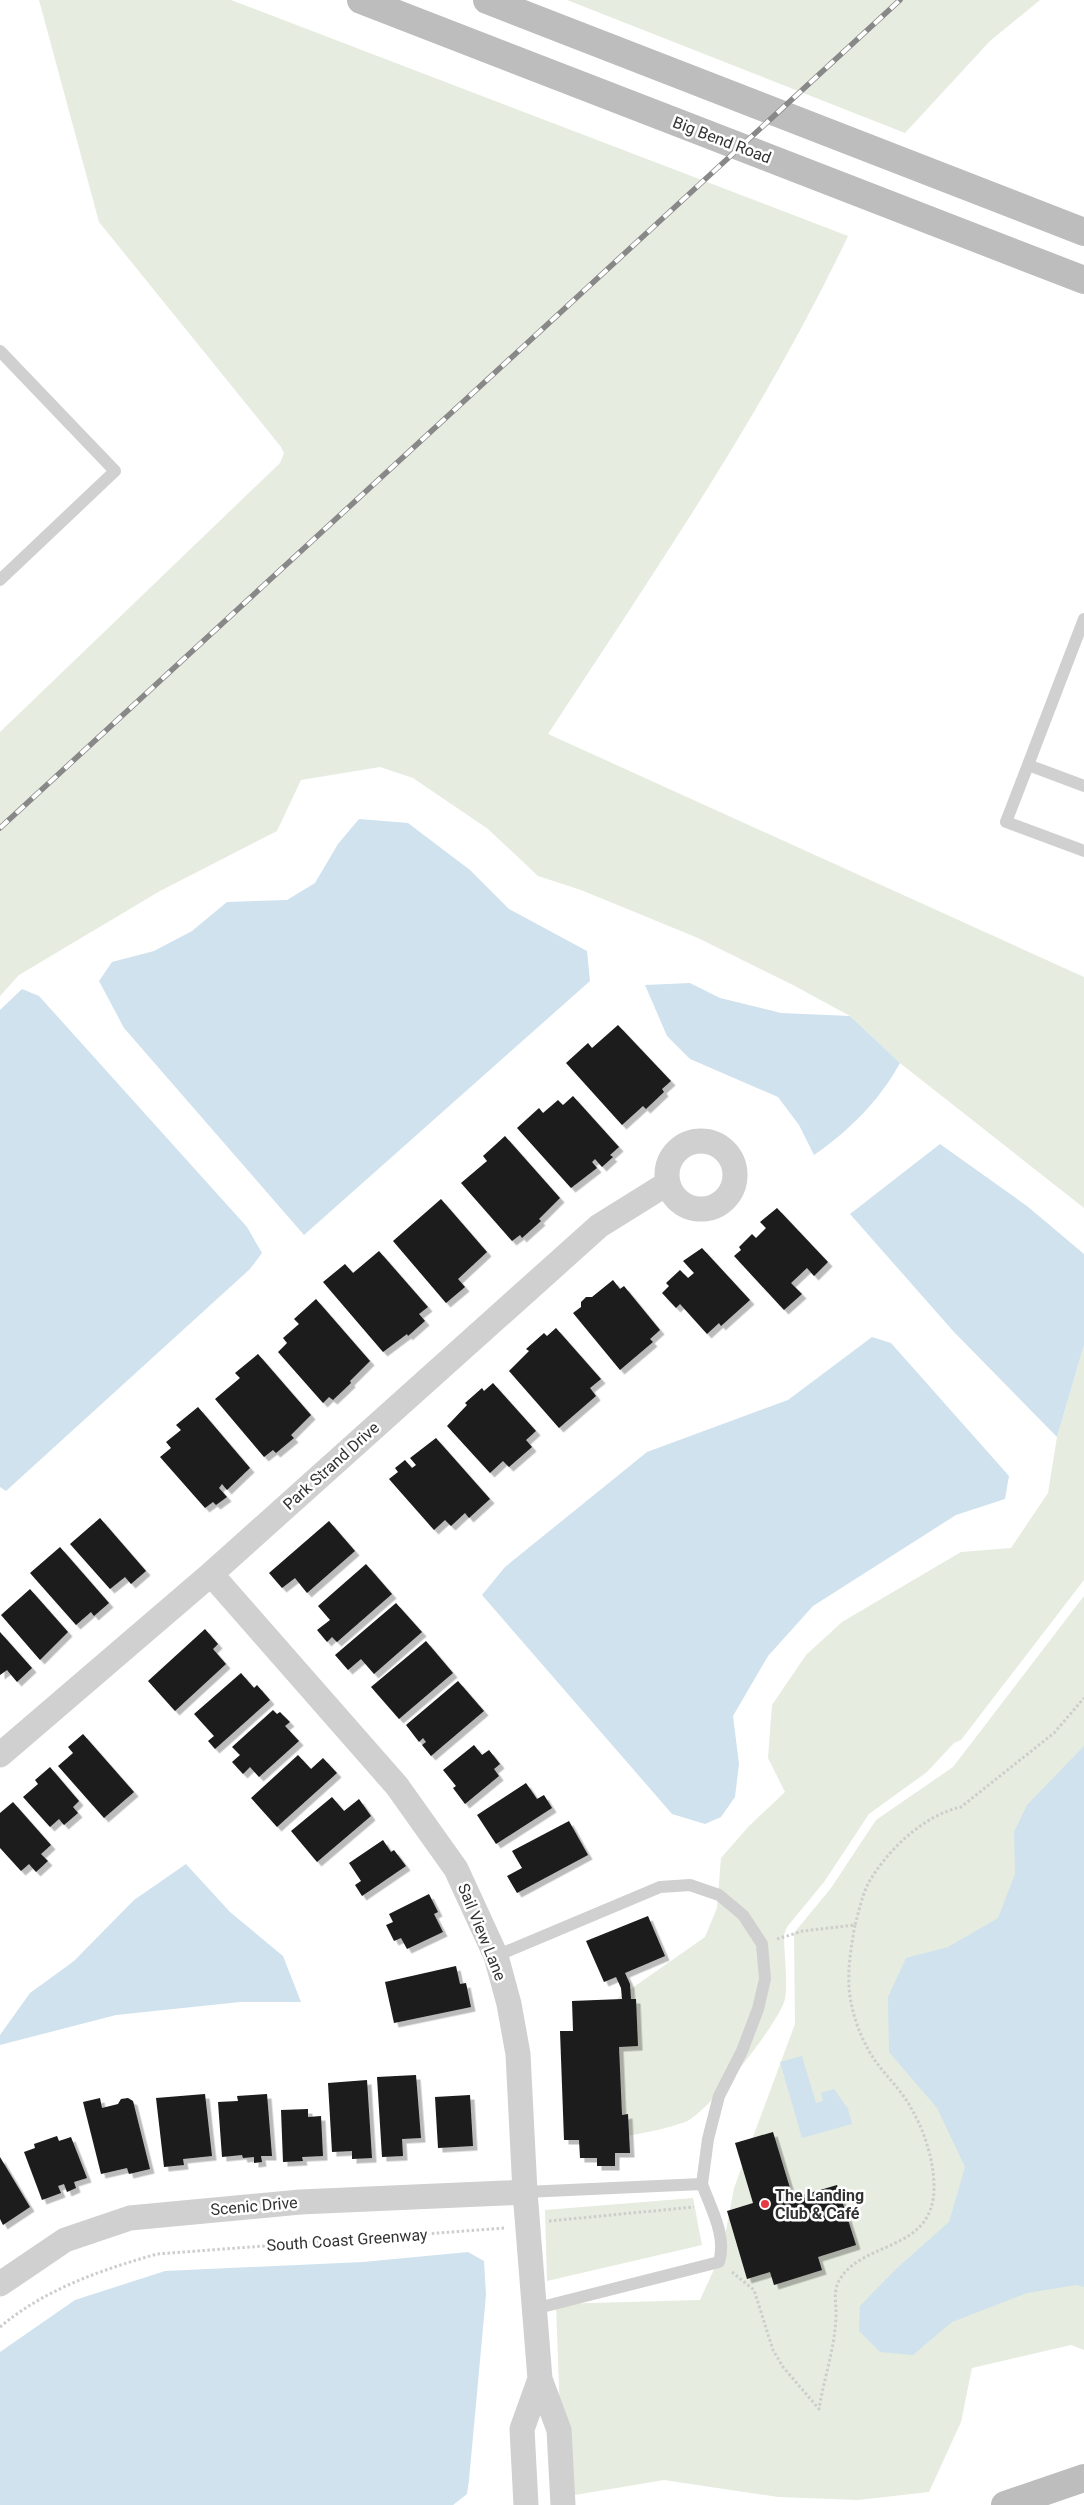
<svg xmlns="http://www.w3.org/2000/svg" width="1084" height="2505" font-family="Roboto,sans-serif">
  <style>
    .green { fill: #e6ecdf }
    .water { fill: #cfe2ee }
    .building { fill: #1a1a1a; filter: url(#shadow) }
    .lines { fill: none; stroke-linecap: round; stroke-linejoin: round }
    .path { stroke: #cdcdcd; stroke-width: 3; stroke-dasharray: 2.5 2.5; stroke-linecap: butt }
    .lane { stroke: #d0d0d0; stroke-width: 12 }
    .street { stroke: #d0d0d0; stroke-width: 25 }
    .secondary { stroke: #bdbdbd; stroke-width: 28 }
    .rail-casing { stroke: #888; stroke-width: 5.5 }
    .rail { stroke: #fff; stroke-width: 4; stroke-dasharray: 11; stroke-linecap: butt }
    .poi-dot { fill: #e63946; stroke: #fff; stroke-width: 2 }
    .labels { text-anchor: middle; dominant-baseline: central; stroke-width: 5; stroke-linejoin: round; paint-order: stroke }
    .street-label { font-size: 16px; fill: #333; stroke: #fff }
    .poi-label { font-size: 16px; font-weight: bold; fill: #333; stroke: #fff; text-anchor: start }
  </style>
  <defs>
    <filter id="shadow"><feDropShadow dx="4.5" dy="4.5" stdDeviation="0" flood-color="#0004"/></filter>
  </defs>
  <rect width="100%" height="100%" fill="#fff"/>
  <!-- green -->
  <path class="green" d="M39 0H231L848 236C765 411 654 572 548 734L1084 977V1208L900 1063 850 1016 793 985 698 938 581 890 538 876 488 829 413 778 380 767 301 780 277 831 160 891 19 975 0 996V732L280 463 284 453 281 447 99 222Z
    M567 0H1040L990 41 905 133Z
    M1084 1345V1580L961 1740 954 1743 927 1772 869 1814 824 1882 787 1927 784 1935C784 1954 788 1981 785 1999 780 2022 707 2114 685 2122 652 2134 616 2137 581 2142L590 2057 618 1998 705 1937 717 1908 721 1858 749 1826 785 1792 768 1758 772 1705 806 1655 842 1622 961 1552 1011 1548 1048 1493 1057 1437Z
    M1084 1596V2350L1071 2345 972 2368 961 2422 929 2492 858 2500 778 2497 664 2480 563 2497 556 2304 700 2300 722 2252 734 2188 795 2024 794 1933 831 1888 876 1820 953 1767Z
    M693 2198 702 2245 547 2281 545 2210Z"/>
  <!-- water -->
  <path class="water" d="M359 819 408 823 470 870 509 909 587 951 590 981 304 1235 124 1028 99 981 112 962 154 951 192 931 227 902 287 900 315 883 338 844Z
    M690 983 720 998 781 1013 850 1016 900 1063C880 1100 849 1131 814 1155L799 1125 778 1097 690 1059 667 1036 645 985Z
    M22 989 39 996 247 1227 262 1253 250 1269 6 1491 0 1487V1010Z
    M940 1144 1027 1206 1084 1254V1345L1057 1437 954 1332 850 1214Z
    M872 1337 891 1343 1009 1476 1005 1499 956 1515 813 1606 768 1656 733 1716 739 1764 735 1797 721 1817 705 1824 672 1814 482 1595 505 1567 647 1452 788 1400Z
    M1084 1746V2287L1076 2285 1027 2293 952 2322 913 2355 880 2352 859 2331 860 2306 896 2269 949 2222 965 2167 937 2108 889 2052 888 1997 906 1958 948 1947 998 1918 1015 1874 1014 1832 1027 1805Z
    M186 1864 230 1912 283 1956 301 2002H240L116 2015 0 2045V2035L30 1993 74 1961 134 1900Z
    M802 2056 816 2103 823 2101 821 2093 834 2089 848 2109 852 2124 802 2138 780 2062Z
    M468 2252 484 2261 486 2295 469 2480 467 2494 453 2505H0V2352L75 2300 165 2271 363 2262Z"/>
  <!-- building -->
  <path class="building" d="M618 1025 671 1081 662 1089 664 1092 646 1109 643 1106 622 1125 566 1063 588 1043 592 1048Z
    M573 1096 619 1147 610 1155 613 1157 602 1167 595 1159 592 1162 597 1168 571 1188 517 1128 539 1108 543 1113 558 1100 563 1105Z
    M505 1136 560 1198 539 1219 541 1221 522 1238 520 1235 512 1241 461 1183 487 1161 483 1156Z
    M441 1199 487 1252 458 1279 465 1287 446 1303 393 1241Z
    M777 1208 828 1262 814 1276 807 1268 791 1283 802 1294 784 1310 734 1256 741 1250 739 1247 752 1234 756 1238 766 1228 760 1222Z
    M702 1248 750 1300 721 1326 719 1323 707 1334 680 1304 676 1308 662 1293 669 1286 666 1283 680 1270 688 1278 694 1273 683 1261Z
    M379 1251 428 1307 419 1314 425 1321 408 1336 407 1334 383 1352 323 1282 345 1264 353 1273Z
    M613 1280 620 1289 624 1286 660 1330 650 1339 653 1342 620 1370 573 1313 581 1307V1302L586 1297H592Z
    M316 1299 370 1361 350 1381 351 1383 333 1400 329 1397 323 1403 278 1352 287 1343 283 1338 299 1324 294 1319Z
    M556 1328 601 1379 590 1388 596 1396 559 1428 509 1371 529 1351 526 1349 544 1333 547 1336Z
    M258 1354 311 1415 291 1435 294 1438 276 1453 273 1450 264 1457 215 1399 240 1378 235 1373Z
    M493 1383 536 1431 526 1440 532 1447 509 1467 503 1461 490 1473 447 1426 467 1405 465 1403 482 1388 484 1391Z
    M198 1407 250 1468 227 1490 222 1484 219 1488 227 1497 216 1505 213 1502 205 1508 160 1457 171 1448 166 1442 181 1430 176 1425Z
    M436 1438 490 1499 469 1518 465 1513 451 1526 445 1520 434 1530 389 1479 398 1472 395 1468 405 1460 412 1468 416 1465 410 1458Z
    M100 1518 146 1571 131 1584 125 1577 110 1589 70 1544Z
    M329 1521 355 1551 307 1593 295 1578 282 1588 269 1573Z
    M60 1547 109 1603 94 1616 91 1612 76 1625 30 1573Z
    M366 1564 392 1594 337 1642 332 1637 327 1642 317 1630 330 1620 318 1606Z
    M30 1589 68 1632 40 1660 1 1615Z
    M396 1603 422 1632 374 1674 361 1659 348 1670 335 1655Z
    M205 1629 218 1644 213 1649 226 1664 175 1711 148 1681Z
    M0 1632 32 1668 17 1682 7 1670 0 1675Z
    M426 1641 453 1673 399 1719 371 1687Z
    M241 1673 254 1688 257 1685 270 1700 215 1749 208 1741 214 1736 194 1714Z
    M458 1681 484 1711 431 1756 422 1745 426 1742 423 1738 419 1742 406 1725Z
    M273 1710 277 1714 280 1712 290 1722 285 1726 299 1741 259 1777 250 1767 243 1774 232 1762 240 1755 232 1747Z
    M83 1734 134 1792 104 1818 58 1766 73 1753 68 1747Z
    M474 1745 482 1755 489 1750 500 1764 494 1769 499 1776 465 1804 453 1788 456 1786 443 1770Z
    M298 1755 311 1769 323 1758 337 1773 277 1827 251 1798Z
    M50 1767 79 1801 73 1807 78 1813 64 1825 59 1819 50 1827 23 1797 38 1784 35 1780Z
    M526 1783 537 1799 544 1795 552 1808 496 1844 477 1815Z
    M332 1797 344 1811 359 1799 371 1816 317 1862 291 1831Z
    M13 1802 51 1845 41 1854 48 1861 36 1872 29 1864 21 1871 0 1848V1813Z
    M569 1821 588 1855 517 1893 507 1876 522 1868 512 1851Z
    M383 1840 391 1852 394 1850 406 1866 362 1896 355 1885 361 1881 349 1863Z
    M429 1894 438 1912 434 1914 443 1932 407 1949 401 1938 394 1941 386 1925 393 1922 389 1914Z
    M648 1916 665 1956 625 1973 630 1984 631 1999H636L638 2046 619 2047 622 2115 628 2114 630 2153H615V2166H597V2158H580L579 2140H564L560 2031H573L572 2001 622 1999 621 1988 616 1977 604 1982 586 1941Z
    M456 1966 460 1984 466 1983 471 2007 394 2023 385 1982Z
    M416 2075 421 2138 402 2139 403 2156 382 2157 377 2077Z
    M367 2080 372 2158 352 2159V2151L332 2152 328 2083Z
    M205 2094 212 2156 183 2159 184 2165 164 2167 156 2098Z
    M267 2094 272 2156H261L262 2162 254 2163V2157L243 2158 242 2155 222 2157 218 2102 238 2101 237 2096Z
    M470 2095 473 2146 438 2148 435 2097Z
    M100 2098 102 2108 118 2104 121 2099 128 2098 133 2101 150 2169 129 2174 127 2168 101 2174 83 2102Z
    M308 2109V2117L321 2116 323 2156 302 2157 303 2161 283 2162 281 2110Z
    M773 2132 793 2198 837 2185 856 2245 818 2257 822 2270 774 2285 770 2272 747 2279 727 2211 753 2203 735 2143Z
    M57 2136 59 2141 71 2137 87 2178 74 2182 76 2188 67 2192 64 2184 58 2186 61 2193 42 2200 24 2152 35 2148 34 2144Z
    M0 2157 30 2207 3 2225 0 2219Z"/>
  <g class="lines">
    <!-- path -->
    <path class="path" d="M777 1939 803 1931 855 1925C859 1911 862 1896 868 1884 886 1851 924 1815 961 1807L1054 1733 1084 1698
      M549 2221 694 2207
      M732 2272 754 2290 773 2350 783 2367 819 2409C824 2377 836 2346 836 2312 836 2301 833 2290 840 2279 864 2240 934 2252 934 2187 934 2160 924 2130 911 2108 902 2091 887 2077 876 2062 866 2048 857 2028 853 2011 845 1982 850 1953 855 1925
      M0 2327C45 2289 101 2270 157 2254L505 2228"/>
    <!-- lane -->
    <path class="lane" d="M0 351 115 471 0 580
      M1084 619 1028 765 1084 786
      M1028 765 1006 822 1084 851
      M496 1956 660 1887 690 1885 719 1895 743 1915 762 1944 765 1979 758 2009 742 2051 719 2096 708 2139 702 2184 525 2192
      M534 2309 719 2262C727 2236 711 2209 702 2184"/>
    <!-- street -->
    <path class="street" d="M667 1175a34 34 0 1 1 68 0a34 34 0 1 1-68 0Z
      M211 1574 397 1786 456 1869 496 1956 509 2004 518 2054 525 2192 540 2379 559 2430 563 2505
      M0 1755 211 1574 599 1226 668 1183
      M0 2284 65 2240 130 2218 300 2202 525 2192
      M526 2505 522 2429 540 2379"/>
    <!-- secondary -->
    <path class="secondary" d="M361 0 1084 280
      M487 0 1084 232
      M1005 2505 1084 2478"/>
    <!-- rail casing -->
    <g class="rail-casing">
      <path id="rail" d="M0 828 900 0"/>
    </g>
    <!-- rail -->
    <use href="#rail" class="rail"/>
  </g>
  <!-- markers -->
  <circle class="poi-dot" cx="765" cy="2204" r="5"/>
  <g class="labels">
    <!-- street labels -->
    <g class="street-label">
      <text transform="translate(722 140) rotate(21)">Big Bend Road</text>
      <text transform="translate(331 1466) rotate(-42)">Park Strand Drive</text>
      <text transform="translate(482 1932) rotate(68)">Sail View Lane</text>
      <text transform="translate(254 2206) rotate(-5)">Scenic Drive</text>
      <text transform="translate(347 2240) rotate(-4)">South Coast Greenway</text>
    </g>
    <!-- poi labels -->
    <g class="poi-label">
      <text x="775" y="2195">The Landing<tspan x="775" dy="18">Club &amp; Café</tspan></text>
    </g>
  </g>
</svg>
